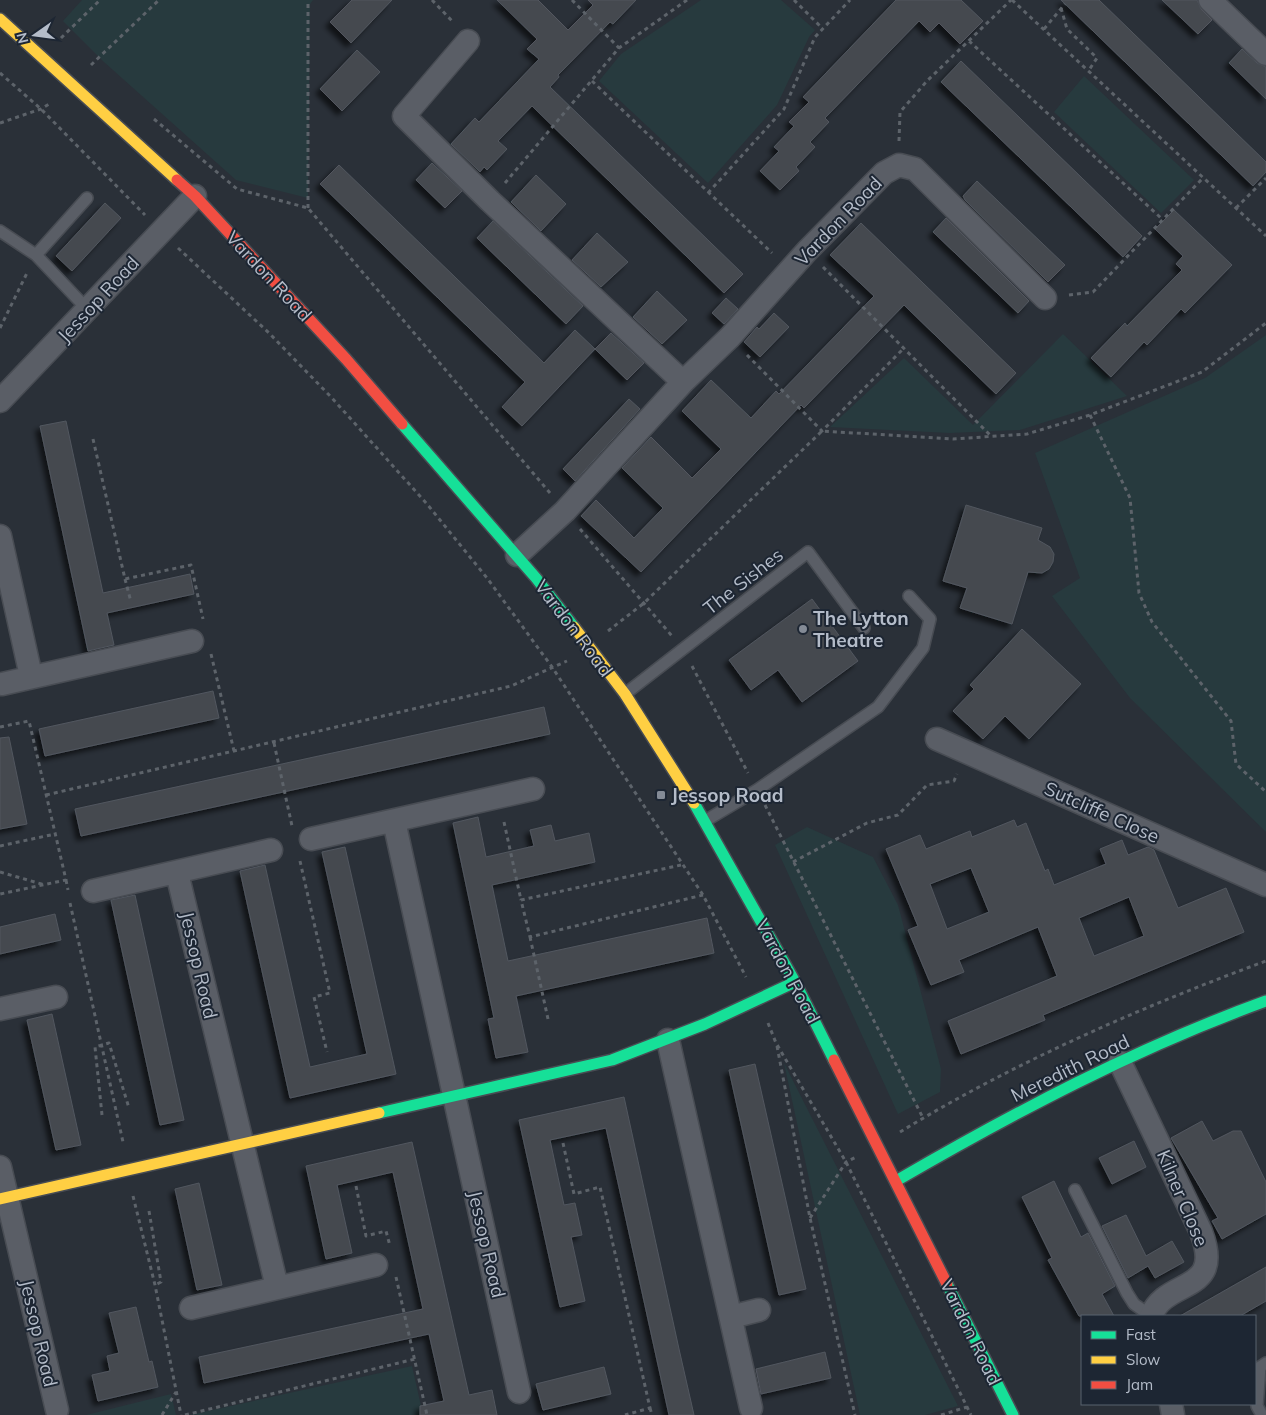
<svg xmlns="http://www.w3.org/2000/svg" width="1266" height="1415" font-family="Mulish,sans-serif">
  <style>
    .green { fill: #273a3e }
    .building { fill: #444950; stroke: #52575f; fill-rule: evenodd; filter: url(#shadow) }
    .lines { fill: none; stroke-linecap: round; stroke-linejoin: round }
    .lane-casing { stroke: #484c53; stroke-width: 14 }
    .street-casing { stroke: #484c53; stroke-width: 25 }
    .fast-casing { stroke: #484c53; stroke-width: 14 }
    .slow-casing { stroke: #484c53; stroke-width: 14 }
    .jam-casing { stroke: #484c53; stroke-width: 14 }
    .path { stroke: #5d636a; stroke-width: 3; stroke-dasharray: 4 4; stroke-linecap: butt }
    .lane { stroke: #5a5e66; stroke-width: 11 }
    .street { stroke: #5a5e66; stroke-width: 22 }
    .fast { stroke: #16e098; stroke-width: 11 }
    .slow { stroke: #ffcf43; stroke-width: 11 }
    .jam { stroke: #f24e42; stroke-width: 11 }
    .poi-dot { fill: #848b96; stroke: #1d2633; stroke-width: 2 }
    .labels { text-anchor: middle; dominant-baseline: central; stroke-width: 4; stroke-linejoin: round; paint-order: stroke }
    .street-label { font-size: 19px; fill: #b4bcc9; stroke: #1d2633 }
    .poi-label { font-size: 19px; font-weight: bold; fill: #b4bcc9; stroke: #1d2633; text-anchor: start }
  </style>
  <defs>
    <filter id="shadow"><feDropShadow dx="-4.5" dy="4.5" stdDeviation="2.5" flood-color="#0009"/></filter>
  </defs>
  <rect width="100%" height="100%" fill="#2a3038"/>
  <!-- green -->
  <path class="green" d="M82 0H313L310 4 308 198 236 180 104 62 63 21Z
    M701 0H781L815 30 809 37 777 105 708 183 599 81 621 54Z
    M1084 76 1194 180 1161 213 1054 112Z
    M1063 334 1127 396 1020 430 950 433 830 427 904 358 973 425Z
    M1266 335V832L1130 698 1052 596 1080 578 1035 453 1205 378Z
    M807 827 873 857 898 905 941 1069 940 1092 898 1114 775 845Z
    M784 1063 958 1406 925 1415H860Z
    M412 1366 423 1415H190Z
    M171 1394 176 1415H86Z"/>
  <!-- building -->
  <path class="building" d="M352 0H392L351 43 330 22Z
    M497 0H538L568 30 593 5 588 0H636L613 24 610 22 558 75 559 77 550 87 743 274 724 293 532 106 498 141 507 149 487 170 484 167 480 172 451 144 475 118 479 122 539 59 527 49 537 39Z
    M896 0H961L983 21 960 44 939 23 930 32 919 21 825 118 829 122 810 142 815 147 796 167 799 171 780 190 760 171 779 151 774 147 794 126 789 122 809 102 803 97Z
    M1061 0H1099L1266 162V172L1253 186Z
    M1162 0H1197L1201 9 1212 20 1198 34Z
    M1242 49 1257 63 1266 67V99L1229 63Z
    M357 50 380 72 342 111 320 89Z
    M961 61 1142 236 1123 257 941 82Z
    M432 163 462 191 445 208 416 180Z
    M339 165 544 363 575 330 595 349 611 333 644 363 627 380 595 349 522 426 502 407 525 382 320 184Z
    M536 175 566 204 541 231 511 202Z
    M977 181 1065 265 1048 282 965 200 963 196Z
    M105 203 121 218 72 271 56 256Z
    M1174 210 1232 265 1185 313 1181 309 1147 345 1144 342 1111 377 1091 358 1125 323 1127 326 1182 270 1176 264 1183 256 1155 229Z
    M946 218 1029 301 1018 313 933 232Z
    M493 221 583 306 566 324 477 238Z
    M861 223 1016 373 996 394 904 305 804 408 801 405 641 572 581 516 596 500 634 538 663 508 622 468 651 437 692 478 721 449 682 411 711 380 751 418 776 391 779 394 874 296 830 255Z
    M597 233 628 262 601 287 572 260Z
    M657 291 687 320 662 344 633 317Z
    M726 298 738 309 724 324 712 313Z
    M774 313 789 327 760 357 744 342 757 327 759 329Z
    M629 399 640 409 575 481 563 469Z
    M66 421 103 593 190 574 194 594 107 613 114 645 88 651 40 426Z
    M966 505 1042 528 1038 540 1050 547 1054 554 1053 562 1049 569 1042 573 1028 572 1012 624 960 608 967 588 943 581Z
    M812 599 858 661 802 702 778 670 751 690 729 660Z
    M1022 629 1081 684 1029 739 1005 716 983 739 953 711 974 689 970 685Z
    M213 691 219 718 45 756 39 729Z
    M544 707 550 734 81 836 75 809Z
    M9 737 27 824 0 829V738Z
    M478 817 486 857 534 846 530 830 551 825 555 841 589 833 595 862 492 885 508 961 707 918 714 953 516 996 528 1052 496 1058 488 1019 494 1018 453 823Z
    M1014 820 1017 827 1026 823 1045 871 1048 869 1054 885 1106 864 1100 849 1122 840 1128 855 1148 847 1154 850 1178 908 1226 888 1244 932 1043 1015 1045 1020 961 1054 948 1021 1057 976 1038 927 959 960 964 972 931 985 908 930 918 926 886 849 920 835 926 849 970 831 972 837ZM971 868 989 912 947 929 930 884ZM1129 897 1144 936 1094 956 1079 918Z
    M345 847 396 1074 290 1098 240 871 265 865 310 1067 367 1054 322 852Z
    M135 895 184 1120 160 1125 111 900Z
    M55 914 61 940 0 954V927Z
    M52 1014 81 1145 56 1150 27 1020Z
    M755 1064 806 1289 779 1295 729 1070Z
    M624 1097 679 1349 694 1415H669L606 1128 550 1140 564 1205 575 1203 582 1235 571 1237 585 1301 560 1307 539 1211 519 1120Z
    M1202 1121 1213 1141 1233 1131H1241L1266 1182V1214L1222 1239 1212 1221 1218 1218 1171 1138Z
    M1134 1141 1146 1167 1112 1184 1099 1158Z
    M412 1142 469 1395 492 1390 497 1415H420V1406L444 1401 429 1334 204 1383 199 1357 423 1309 393 1172 337 1185 352 1253 326 1259 306 1166Z
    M1054 1181 1081 1237 1088 1233 1115 1286 1102 1294 1114 1316H1079L1048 1260 1052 1258 1022 1197Z
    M199 1183 222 1285 197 1290 175 1189Z
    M1126 1215 1146 1256 1172 1241 1184 1262 1155 1278 1148 1266 1128 1278 1102 1226Z
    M1266 1267V1301L1240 1316H1180Z
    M136 1307 149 1362 152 1361 158 1387 98 1401 92 1375 110 1371 107 1356 119 1353 109 1313Z
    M825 1352 831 1378 761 1394 756 1369Z
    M604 1367 611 1394 543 1410 536 1384Z"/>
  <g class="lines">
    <!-- lane casing -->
    <g class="lane-casing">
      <path id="lane" d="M0 231 36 255 88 310
        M36 255 87 198
        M625 694 808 552 864 628
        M705 821 757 790 878 707 923 648 930 619 909 596
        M1075 1190 1127 1293 1134 1304 1151 1316
        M1262 1415 1257 1406 1260 1367 1266 1363"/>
    </g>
    <!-- street casing -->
    <g class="street-casing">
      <path id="street" d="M1210 0 1266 54
        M468 41 404 116 490 201 683 382
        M0 401 195 196
        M0 536 31 676
        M517 555 565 511 683 382 730 337 807 251 884 173 899 165 915 169 1045 298
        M2 684 192 641
        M937 739 1266 885
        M394 821 519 1392
        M311 839 533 789
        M177 873 277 1287
        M93 891 271 850
        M0 1009 56 997
        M668 1040 751 1408
        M1120 1062 1201 1232C1225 1295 1166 1277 1151 1316
        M0 1167 57 1410
        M191 1308 376 1265
        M731 1317 759 1310
        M1171 1404 1173 1415"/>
    </g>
    <!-- fast casing -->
    <g class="fast-casing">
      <path id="fast" d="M402 424 536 578 574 627
        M694 803 795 982 834 1060
        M379 1113 612 1060 705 1024 795 982
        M896 1181C1015 1112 1136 1048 1266 1001
        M947 1284 1013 1415"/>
    </g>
    <!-- slow casing -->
    <g class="slow-casing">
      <path id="slow" d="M0 19 177 180
        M574 627 625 694 694 803
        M0 1199 379 1113"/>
    </g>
    <!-- jam casing -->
    <g class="jam-casing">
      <path id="jam" d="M177 180 195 196 346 359 402 424
        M834 1060 947 1284"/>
    </g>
    <!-- path -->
    <path class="path" d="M432 0 454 23
      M572 0 619 48
      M794 0 822 28
      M1012 0 1266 236
      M1061 8 1067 29 1097 58 1089 70
      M1044 29 1065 4
      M61 38 100 0
      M969 41 1161 218
      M91 65 159 0
      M0 73 41 109 145 215
      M592 81 772 253
      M154 119 237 189 308 208 550 493
      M0 123 41 109 49 104
      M899 141 900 112 927 81 1011 0
      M505 183 619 48 687 0
      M708 193 784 109 815 37 850 0
      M308 208V0
      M1236 208 1266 178
      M178 248 269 333 332 398 427 504 487 578 552 667 703 895 746 977
      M823 267 990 435
      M1069 295 1093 292 1202 179
      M0 328 27 273
      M747 355 822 431 904 348
      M1090 415 1130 498 1139 593 1152 622 1231 721 1236 764 1266 792
      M93 439 125 579 191 565 203 619
      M580 529 672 636
      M125 579 131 602
      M608 631 644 603 822 431 953 439 1027 434 1090 415 1202 372 1266 323
      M211 654 234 751
      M692 666 748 773
      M0 727 29 721 66 880 0 894
      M274 743 292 826
      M46 795 511 686 567 661
      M765 805 923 1118
      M504 822 521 900
      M0 846 55 834
      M300 861 330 993 314 997 327 1052
      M793 862 867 823 898 815 927 785 954 781 957 774
      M681 865 521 900 530 937 703 895
      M0 872 45 885
      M66 880 68 890
      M70 903 123 1142
      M530 937 548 1019
      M768 1023 776 1043 846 1162 971 1415
      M777 1046 810 1218 855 1415
      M102 1115 95 1047 109 1043 129 1108
      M900 1132C1013 1063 1141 1007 1266 961
      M563 1143 574 1194 600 1187 650 1408 625 1415
      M356 1186 366 1236 386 1231 390 1246
      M133 1196 155 1285 181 1415
      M149 1211 161 1282 155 1285
      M810 1218 846 1162 856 1157
      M396 1277 427 1415
      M650 1408 652 1415
      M162 1415 176 1392
      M185 1415 415 1359
      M941 1415 967 1407"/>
    <!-- lane -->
    <use href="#lane" class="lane"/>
    <!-- street -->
    <use href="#street" class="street"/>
    <!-- fast -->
    <use href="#fast" class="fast"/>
    <!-- slow -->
    <use href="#slow" class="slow"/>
    <!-- jam -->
    <use href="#jam" class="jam"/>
  </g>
  <!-- markers -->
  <g class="poi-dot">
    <circle cx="803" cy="629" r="5"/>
    <rect x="656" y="790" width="10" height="10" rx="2.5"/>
  </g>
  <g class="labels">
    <!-- street labels -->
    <g class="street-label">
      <text transform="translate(838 221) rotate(-46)">Vardon Road</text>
      <text transform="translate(269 276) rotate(47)">Vardon Road</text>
      <text transform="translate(98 299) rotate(-47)">Jessop Road</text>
      <text transform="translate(743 581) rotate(-38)">The Sishes</text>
      <text transform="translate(574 628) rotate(53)">Vardon Road</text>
      <text transform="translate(1102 812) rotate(24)">Sutcliffe Close</text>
      <text transform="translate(199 965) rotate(77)">Jessop Road</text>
      <text transform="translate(788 971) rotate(62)">Vardon Road</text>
      <text transform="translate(1070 1068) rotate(-26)">Meredith Road</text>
      <text transform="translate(1183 1198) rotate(67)">Kilner Close</text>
      <text transform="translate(487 1244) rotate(77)">Jessop Road</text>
      <text transform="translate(971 1332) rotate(64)">Vardon Road</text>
      <text transform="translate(39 1333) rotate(77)">Jessop Road</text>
    </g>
    <!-- poi labels -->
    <g class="poi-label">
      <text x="813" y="618">The Lytton<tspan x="813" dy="22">Theatre</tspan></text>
      <text x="671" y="795">Jessop Road</text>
    </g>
  </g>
  <!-- legend -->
  <rect x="1081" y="1315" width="175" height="90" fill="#1d2633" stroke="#59626f"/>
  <rect x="1091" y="1331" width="25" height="8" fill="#16e098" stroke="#59626f"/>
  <text x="1126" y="1340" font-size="15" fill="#b4bcc9">Fast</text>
  <rect x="1091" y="1356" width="25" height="8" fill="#ffcf43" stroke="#59626f"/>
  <text x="1126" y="1365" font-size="15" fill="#b4bcc9">Slow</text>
  <rect x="1091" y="1381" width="25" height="8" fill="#f24e42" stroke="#59626f"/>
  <text x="1126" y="1390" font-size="15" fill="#b4bcc9">Jam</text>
  <!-- north arrow -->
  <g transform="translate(35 35) rotate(256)" stroke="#1d2633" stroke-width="4" paint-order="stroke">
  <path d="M0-4L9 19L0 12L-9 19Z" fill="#b4bcc9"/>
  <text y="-8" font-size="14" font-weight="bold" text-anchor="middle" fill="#b4bcc9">N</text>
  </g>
</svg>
